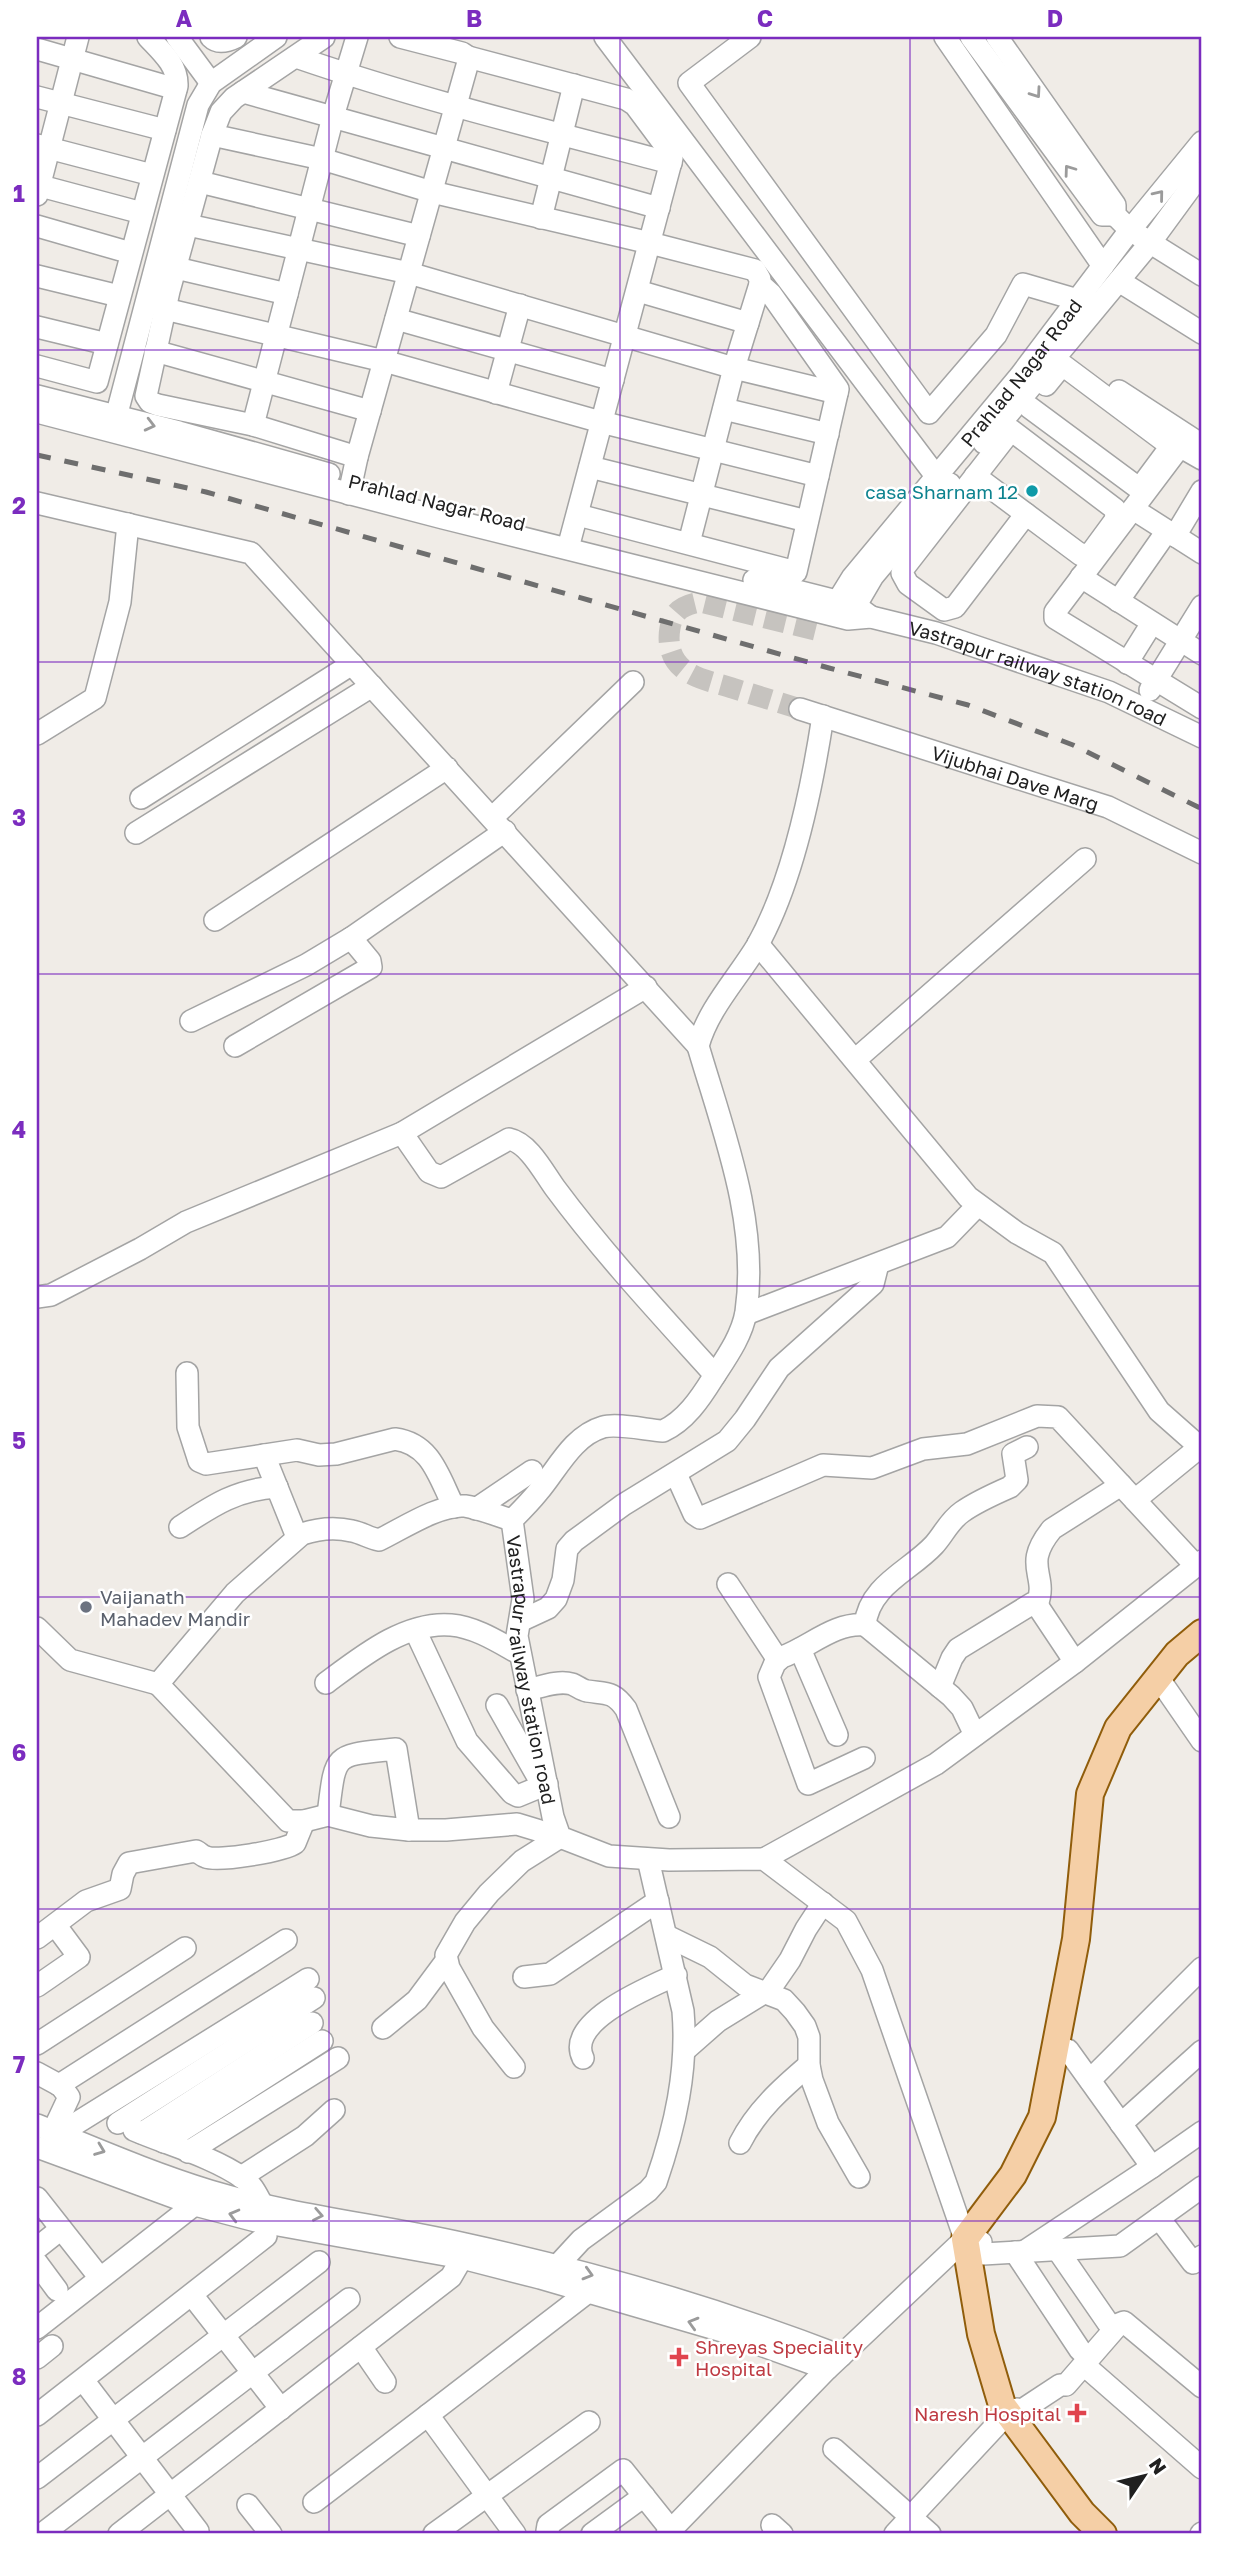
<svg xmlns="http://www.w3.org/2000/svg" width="1239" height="2571" font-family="'Golos Text',sans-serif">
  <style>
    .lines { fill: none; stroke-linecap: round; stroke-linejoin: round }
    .minor-tunnel { stroke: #c6c3bf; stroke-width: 21; stroke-dasharray: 21 10; stroke-linecap: butt }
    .minor-casing { stroke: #a4a4a4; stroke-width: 24 }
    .major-casing { stroke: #905d0b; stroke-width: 30 }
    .minor { stroke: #fff; stroke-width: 21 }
    .major { stroke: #f5cfa6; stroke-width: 26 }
    .rail { stroke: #6e6e6e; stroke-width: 5; stroke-dasharray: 14 14; stroke-linecap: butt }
    .oneway { stroke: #9b9b9b }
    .grid { fill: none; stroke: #7b2cbf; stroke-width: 2; stroke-opacity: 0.55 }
    .culture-dot { fill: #0f9aa8; stroke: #fff; stroke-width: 2.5 }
    .worship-dot { fill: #6b7280; stroke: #fff; stroke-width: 2.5 }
    .health-dot { fill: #e0444e; stroke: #fff; stroke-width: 2.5 }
    .labels { text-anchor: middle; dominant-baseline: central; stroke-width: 5; stroke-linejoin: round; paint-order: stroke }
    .street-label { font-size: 19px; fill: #202020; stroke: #fff }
    .culture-label { font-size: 19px; fill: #0d838f; stroke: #fff; text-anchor: end }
    .worship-label { font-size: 19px; fill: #5b616d; stroke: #fff; text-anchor: start }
    .health-label { font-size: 19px; fill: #be3a42; stroke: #fff; text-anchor: start }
    .neatline { fill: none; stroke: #7b2cbf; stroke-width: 2.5 }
    .grid-label { font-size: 23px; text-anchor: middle; font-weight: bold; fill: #7b2cbf }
  </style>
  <rect width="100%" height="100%" fill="#f0ece7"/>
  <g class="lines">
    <!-- minor-tunnel -->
    <path class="minor-tunnel" d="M800 709C778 702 755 695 732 688 717 683 699 680 686 671 671 661 667 644 670 628 673 610 684 605 700 602L819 631"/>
    <!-- minor casing -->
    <g class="minor-casing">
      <g id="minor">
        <path d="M177 37 211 83"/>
        <path d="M211 37C218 44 228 41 236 37"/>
        <path d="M324 37 234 98 221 112 212 135 169 291 146 396 150 402 158 405 253 425 357 457"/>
        <path d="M605 37 945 488"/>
        <path d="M750 37 689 83 929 413 996 335 1023 284 1078 300"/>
        <path d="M945 37 1103 266"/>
        <path d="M971 37 1102 215H1115"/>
        <path d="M997 37 1115 205V215L1130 230 1202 275"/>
        <path d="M37 49 176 89"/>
        <path d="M296 57C418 99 545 130 671 163"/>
        <path d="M468 57 626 99 635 105 670 152 672 158 568 548"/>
        <path d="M243 92 659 208"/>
        <path d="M37 97 165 130"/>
        <path d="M212 135 322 159 432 192 650 243 755 270 760 279V284L771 294 838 389 796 572 578 515"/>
        <path d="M37 145 152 175"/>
        <path d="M200 182 419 236"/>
        <path d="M37 185 142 213"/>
        <path d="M37 195 78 37"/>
        <path d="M541 218 574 85"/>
        <path d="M188 225 409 273 734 368 837 393"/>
        <path d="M37 226 131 253"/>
        <path d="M176 268 287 294"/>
        <path d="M37 276 119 296"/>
        <path d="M1119 281 1202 333"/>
        <path d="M638 291 748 323"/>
        <path d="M165 309 384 361 601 422 818 476"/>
        <path d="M396 319 613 380"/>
        <path d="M37 327 107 344"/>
        <path d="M155 351 370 411"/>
        <path d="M37 366 97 382 177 86C178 65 161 51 148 37"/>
        <path d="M1119 391 1202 445"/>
        <path d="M496 393 520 305"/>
        <path d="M37 396 179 432 329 474"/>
        <path d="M1029 407 1137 487 1143 484 1169 449 1167 443 1064 366 1059 369 1046 385"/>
        <path d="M724 409 828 434"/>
        <path id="s1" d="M37 412 443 518 848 619 871 617 936 633 1109 692 1202 737"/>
        <path d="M116 417 198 105 211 83 276 37"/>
        <path d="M253 425 334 113 357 37"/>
        <path d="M1008 434 903 569 902 573 908 584 944 610 955 607 1026 514"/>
        <path d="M984 443 1150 243 1202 172"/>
        <path d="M1202 459 1181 447 1178 449 1055 612V618L1202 708"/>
        <path d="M590 467 807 521"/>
        <path d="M975 476 1081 555 1091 553 1116 519 1115 509 1011 430"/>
        <path d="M349 494 357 457 468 62V57L462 53 400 37"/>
        <path d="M37 503 251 553 698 1046"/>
        <path d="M1133 509 1202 553"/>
        <path d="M1175 536 1202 491"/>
        <path d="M689 543 734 368 760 284"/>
        <path d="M1081 577 1202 654"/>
        <path d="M754 580 856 606 871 617"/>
        <path d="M1118 601 1167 531"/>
        <path id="s2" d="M831 612 852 578 1020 376 1130 230 1202 142"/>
        <path d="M849 617 873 576 950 484"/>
        <path d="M1127 663 1152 623"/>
        <path d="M1150 690 1202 606"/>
        <path id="s3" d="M800 709 1108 807 1202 853"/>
        <path id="s4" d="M823 716C812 788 793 882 757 946 737 979 708 1009 698 1046 723 1131 759 1222 746 1312 742 1336 726 1358 713 1378 700 1399 685 1421 663 1431 647 1430 617 1423 603 1427 572 1436 557 1470 538 1492 530 1502 521 1511 512 1520L523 1599 517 1636 553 1817 560 1837 609 1856 669 1860 764 1859 846 1921 872 1970 965 2239"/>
        <path d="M37 734 95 698 120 602 128 524"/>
        <path d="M141 798 352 664"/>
        <path d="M492 818 633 682"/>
        <path d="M136 833 372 686"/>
        <path d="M215 920 447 768"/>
        <path d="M758 944 968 1197 1017 1233 1053 1253 1159 1411 1202 1449"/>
        <path d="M191 1021 306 965 351 938 505 831"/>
        <path d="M235 1046 371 967 370 961 351 938"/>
        <path d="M855 1060 1085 859"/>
        <path d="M402 1133 429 1172 441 1177 509 1139C529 1143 544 1173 555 1188 604 1254 660 1314 715 1375"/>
        <path d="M37 1297 51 1295 140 1249 186 1222 402 1133 646 987"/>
        <path d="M746 1314 947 1237 978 1205"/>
        <path d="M187 1373 188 1427 199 1461 206 1464 297 1450 319 1455 336 1454 395 1439C432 1444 439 1478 454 1507"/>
        <path d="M264 1455 297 1537"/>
        <path d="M676 1474 694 1514 700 1518 823 1465 872 1468 923 1449 967 1444 1037 1416 1058 1417 1196 1566"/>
        <path d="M1135 1500 1200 1447"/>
        <path d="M476 1509 532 1471"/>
        <path d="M180 1527C212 1506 237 1489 277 1487"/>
        <path d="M728 1584 778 1660"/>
        <path d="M1037 1605C1049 1574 1021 1567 1052 1529L1121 1485"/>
        <path d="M520 1621 548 1608 556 1599 563 1580 567 1549 574 1541 623 1505 727 1441 745 1419 779 1368 873 1284 878 1264"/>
        <path d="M37 1628 70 1660 158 1684"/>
        <path d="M415 1630 467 1741 512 1793 518 1796 547 1784"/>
        <path d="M800 1649 837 1735"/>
        <path d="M326 1683C361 1657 405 1621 451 1625 476 1627 500 1643 520 1654"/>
        <path d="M158 1684 288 1821H304L328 1815 371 1826 409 1830H446L517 1824 560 1837"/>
        <path d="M158 1684 235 1593 302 1534C317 1529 336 1527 352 1531 362 1533 369 1538 379 1540 402 1529 439 1504 465 1506 480 1508 497 1516 512 1520"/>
        <path d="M1164 1686 1202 1741"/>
        <path d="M940 1687 952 1658 958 1649 1033 1603 1037 1605 1075 1662"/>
        <path d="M527 1690C541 1687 558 1680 572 1684 577 1686 582 1690 587 1691 607 1694 613 1691 626 1709L669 1817"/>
        <path d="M497 1705 539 1779"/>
        <path d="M975 1735 962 1708 951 1696 865 1625C869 1585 910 1571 934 1545 944 1534 949 1521 962 1512 976 1502 994 1494 1010 1487L1017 1480 1013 1454 1027 1447"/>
        <path d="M864 1758 808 1784 769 1677 775 1663 782 1657C810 1647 834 1622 865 1625"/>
        <path d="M328 1815C336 1751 332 1756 396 1749L409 1830"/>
        <path d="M764 1859 936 1764 1075 1662 1202 1561"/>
        <path d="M667 1936 710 1957 745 1985 784 2000 795 2012 805 2026 809 2037V2065L812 2080 828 2123 859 2177"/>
        <path d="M37 1938 86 1901 120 1889 123 1874 129 1863 196 1851C200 1853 202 1856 206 1857 218 1862 284 1851 295 1843L304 1821"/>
        <path d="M524 1977 550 1974 658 1901"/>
        <path d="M37 1986 79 1957 56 1926"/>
        <path d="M383 2028 417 2000 446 1961"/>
        <path d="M37 2044 185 1948"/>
        <path d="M685 2050 718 2021 770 1989 790 1960 806 1929 823 1903"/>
        <path d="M583 2058C565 2021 650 1987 676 1975"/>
        <path d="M514 2067 483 2028 449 1968 446 1955 465 1922 489 1893 522 1861 560 1837"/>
        <path d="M37 2073 61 2086 69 2097 53 2131"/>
        <path d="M1090 2080 1202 1968"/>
        <path d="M59 2085 286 1940"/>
        <path d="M118 2123 314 1998"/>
        <path d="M1121 2124 1202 2051"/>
        <path d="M37 2125C94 2148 151 2173 210 2191 293 2216 381 2225 465 2244 593 2272 719 2309 841 2356"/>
        <path d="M134 2130C169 2145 211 2156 243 2178 252 2184 257 2195 262 2204"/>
        <path d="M142 2133 312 2023"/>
        <path d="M59 2134 308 1979"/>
        <path d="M164 2142 322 2041"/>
        <path d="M740 2143C756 2111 782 2088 809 2065"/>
        <path d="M37 2147 195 2205 256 2221 462 2258 540 2278 722 2331 827 2369"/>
        <path d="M188 2152 338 2058"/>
        <path d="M1152 2167 1202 2132"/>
        <path d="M241 2177 305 2136 334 2110"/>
        <path d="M37 2198 100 2278"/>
        <path d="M1159 2218 1193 2263 1202 2256"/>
        <path d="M37 2248 61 2229"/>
        <path d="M1057 2249 1108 2323"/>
        <path d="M1025 2251 1152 2167 1068 2050"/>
        <path d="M1015 2252 1080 2350"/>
        <path d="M983 2254 1120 2246 1202 2187"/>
        <path d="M37 2263 57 2290"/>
        <path d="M557 2266 581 2240 648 2191 656 2182C675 2127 688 2070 683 2011L648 1859"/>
        <path d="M192 2295 281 2409"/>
        <path d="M37 2328 203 2198"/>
        <path d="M361 2347 385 2382"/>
        <path d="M37 2358 52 2346"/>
        <path d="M1084 2365 1202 2468"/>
        <path d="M83 2380 198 2531"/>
        <path d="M1019 2412 1060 2385H1066L1119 2324 1124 2322 1202 2387"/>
        <path d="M37 2415 266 2236"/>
        <path d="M834 2449 930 2534"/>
        <path d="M37 2478 319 2262"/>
        <path d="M314 2502 428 2415"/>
        <path d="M248 2505 271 2534"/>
        <path d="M772 2525 782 2534"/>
        <path d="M42 2534 349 2299"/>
        <path d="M119 2534 451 2277 462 2258"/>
        <path d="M434 2534 589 2422"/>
        <path d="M515 2534 428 2415 588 2292"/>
        <path d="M549 2534 547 2531 548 2525 623 2470 671 2530"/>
        <path d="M592 2534 644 2496"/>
        <path d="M667 2534 827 2369 965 2239 981 2242"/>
        <path d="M895 2534 1003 2418 1017 2409"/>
        <path d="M1201 2534 1202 2533"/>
      </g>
    </g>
    <!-- major casing -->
    <g class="major-casing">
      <path id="major" d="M1103 2534 1082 2513 1002 2405 981 2334 965 2239 1013 2175 1042 2117 1076 1939 1090 1794 1118 1728 1177 1654 1202 1633"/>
    </g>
    <!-- minor -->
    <use href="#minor" class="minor"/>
    <!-- major -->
    <use href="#major" class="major"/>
    <!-- rail -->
    <path class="rail" d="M37 455 206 492 829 668 968 705 1073 745 1202 809"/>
  </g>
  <!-- one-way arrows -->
  <defs><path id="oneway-chevron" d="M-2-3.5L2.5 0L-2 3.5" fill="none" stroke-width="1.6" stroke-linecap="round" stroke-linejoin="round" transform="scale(1.75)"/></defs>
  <g class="oneway">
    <use href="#oneway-chevron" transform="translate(1036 93) rotate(55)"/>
    <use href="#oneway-chevron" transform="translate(1069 170) rotate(-126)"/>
    <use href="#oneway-chevron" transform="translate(1159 195) rotate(-51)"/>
    <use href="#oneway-chevron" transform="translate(150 425) rotate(14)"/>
    <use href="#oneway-chevron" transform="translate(100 2150) rotate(21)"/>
    <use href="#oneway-chevron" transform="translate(234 2215) rotate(-165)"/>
    <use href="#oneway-chevron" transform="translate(318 2215) rotate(11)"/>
    <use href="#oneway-chevron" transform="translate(588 2274) rotate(16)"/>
    <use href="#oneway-chevron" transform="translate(693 2323) rotate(-164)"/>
  </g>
  <!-- grid -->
  <path class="grid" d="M329 37V2534M620 37V2534M910 37V2534M37 350H1202M37 662H1202M37 974H1202M37 1286H1202M37 1597H1202M37 1909H1202M37 2221H1202"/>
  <!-- markers -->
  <circle class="culture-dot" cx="1032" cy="491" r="7"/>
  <circle class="worship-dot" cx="86" cy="1607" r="7"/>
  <g class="health-dot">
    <path d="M675.5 2346.5h7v7h7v7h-7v7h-7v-7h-7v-7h7z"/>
    <path d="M1073.5 2402.5h7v7h7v7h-7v7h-7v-7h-7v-7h7z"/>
  </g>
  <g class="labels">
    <!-- street labels -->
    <g class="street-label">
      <text stroke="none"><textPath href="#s2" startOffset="306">Prahlad Nagar Road</textPath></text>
      <text transform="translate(437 502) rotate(14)">Prahlad Nagar Road</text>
      <text stroke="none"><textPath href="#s1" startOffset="1036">Vastrapur railway station road</textPath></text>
      <text stroke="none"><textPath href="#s3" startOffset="226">Vijubhai Dave Marg</textPath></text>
      <text stroke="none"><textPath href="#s4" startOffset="1122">Vastrapur railway station road</textPath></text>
    </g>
    <!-- culture labels -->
    <g class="culture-label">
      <text x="1018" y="491">casa Sharnam 12</text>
    </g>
    <!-- worship labels -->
    <g class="worship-label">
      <text x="100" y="1596">Vaijanath<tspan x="100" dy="22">Mahadev Mandir</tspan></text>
    </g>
    <!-- health labels -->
    <g class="health-label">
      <text x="695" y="2346">Shreyas Speciality<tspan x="695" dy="22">Hospital</tspan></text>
      <text x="1061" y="2413" text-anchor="end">Naresh Hospital</text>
    </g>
  </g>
  <!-- border -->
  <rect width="1239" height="2571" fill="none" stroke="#ffffff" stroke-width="77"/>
  <!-- north arrow -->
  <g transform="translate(1144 2476) rotate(55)" stroke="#ffffff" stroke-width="5" paint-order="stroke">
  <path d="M0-5L12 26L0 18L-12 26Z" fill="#202020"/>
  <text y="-10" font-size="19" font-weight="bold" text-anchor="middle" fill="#202020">N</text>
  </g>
  <rect x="38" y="38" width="1162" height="2494" class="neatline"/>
  <g class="grid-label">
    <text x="184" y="27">A</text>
    <text x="474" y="27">B</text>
    <text x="765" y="27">C</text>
    <text x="1055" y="27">D</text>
    <text x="19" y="202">1</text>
    <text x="19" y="514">2</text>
    <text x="19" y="826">3</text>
    <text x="19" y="1138">4</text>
    <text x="19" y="1449">5</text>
    <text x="19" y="1761">6</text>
    <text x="19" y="2073">7</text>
    <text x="19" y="2385">8</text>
  </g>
</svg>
